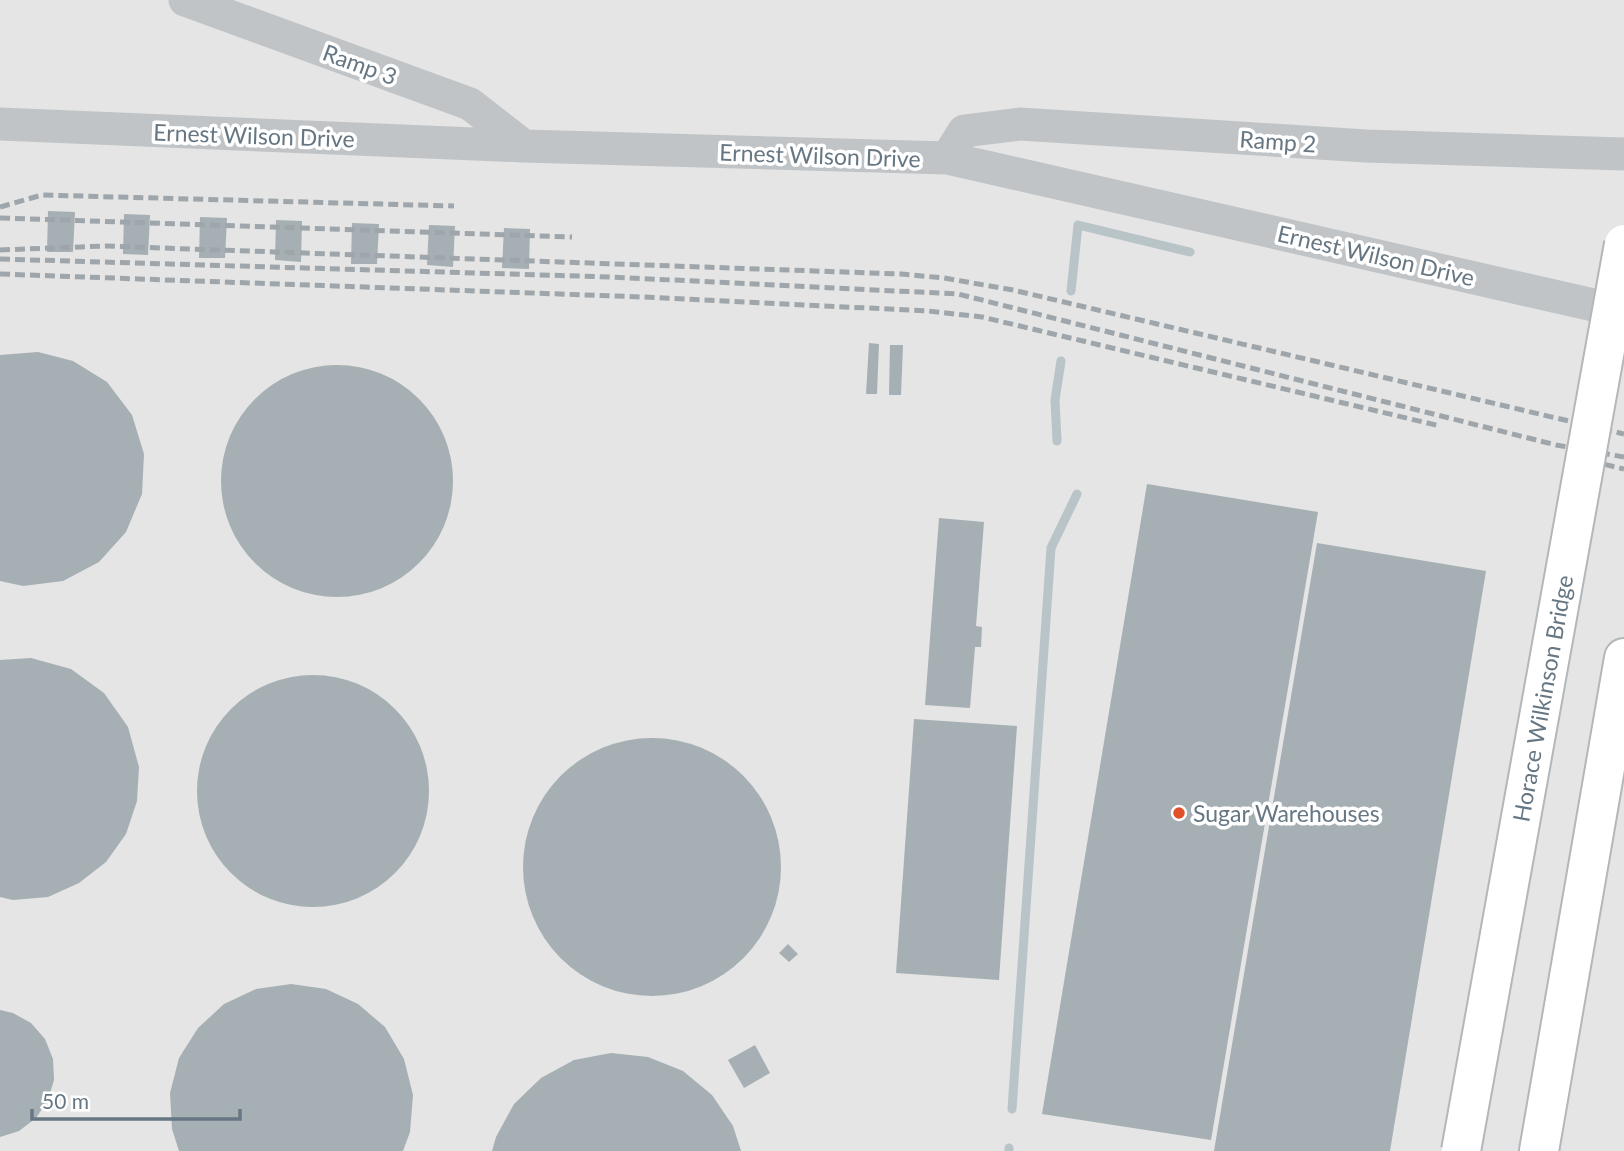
<svg xmlns="http://www.w3.org/2000/svg" width="1624" height="1151" font-family="Lato,sans-serif">
  <style>
    .built { fill: #e4e5e4 }
    .lines { fill: none; stroke-linecap: round; stroke-linejoin: round }
    .stream { stroke: #b8c4c8; stroke-width: 9 }
    .building { fill: #a6afb4 }
    .highway-casing { stroke: #b3b7ba; stroke-width: 42 }
    .minor { stroke: #c0c4c7; stroke-width: 33 }
    .highway { stroke: #fff; stroke-width: 38 }
    .rail { stroke: #9fa6ab; stroke-width: 5; stroke-dasharray: 10 5; stroke-linecap: butt }
    .highway-bridge-casing { stroke: #b3b7ba; stroke-width: 42; stroke-linecap: butt }
    .highway-bridge { stroke: #fff; stroke-width: 38 }
    .poi-dot { fill: #e0512a; stroke: #fff; stroke-width: 2.5 }
    .labels { text-anchor: middle; dominant-baseline: central; stroke-width: 7; stroke-linejoin: round; paint-order: stroke }
    .street-label { font-size: 23px; fill: #667783; stroke: #fff }
    .poi-label { font-size: 23px; fill: #667783; stroke: #fff; text-anchor: start }
  </style>
  <rect width="100%" height="100%" fill="#f6f6f3"/>
  <!-- built -->
  <path class="built" d="M0 0H1624V1151H0Z"/>
  <g class="lines">
    <!-- stream -->
    <path class="stream" d="M1071 291 1078 225 1190 252
      M1057 441 1055 400 1061 361
      M1012 1109 1051 548 1077 494
      M1009 1151V1148"/>
  </g>
  <!-- building -->
  <path class="building" d="M48 211 75 212 73 252H47Z
    M124 214 150 215 148 255 123 254Z
    M200 217 227 218 225 258H199Z
    M276 220 302 221 301 262 275 260Z
    M352 223 379 224 377 264H351Z
    M429 225 455 226 453 267 427 265Z
    M504 228 530 229 529 269 502 268Z
    M869 343 879 344 877 394H866Z
    M890 345H903L901 395H889Z
    M38 352 73 361 107 382 132 415 144 454 142 494 126 532 99 562 63 581 23 586 0 581V355Z
    M221 481a116 116 0 1 1 232 0a116 116 0 1 1-232 0Z
    M1147 484 1318 512 1211 1140 1042 1114Z
    M939 518 984 522 976 626 982 627 981 647H975L970 708 925 705Z
    M1317 543 1486 571 1390 1151H1214Z
    M31 658 71 669 104 693 128 727 139 767 137 801 126 834 106 862 79 883 48 897 13 900 0 897V660Z
    M197 791a116 116 0 1 1 232 0a116 116 0 1 1-232 0Z
    M914 719 1017 726 999 980 896 973Z
    M523 867a129 129 0 1 1 258 0a129 129 0 1 1-258 0Z
    M788 944 798 954 789 962 779 953Z
    M291 984 326 989 358 1004 385 1027 404 1059 413 1095 410 1132 403 1151H179L172 1129 170 1093 179 1058 198 1028 224 1004 256 989Z
    M0 1010 13 1013 31 1023 45 1039 53 1059 54 1080 48 1100 36 1118 19 1131 0 1137Z
    M755 1045 770 1073 744 1088 728 1060Z
    M611 1053 648 1057 683 1071 712 1095 733 1126 741 1151H492L496 1137 514 1104 541 1078 574 1060Z"/>
  <g class="lines">
    <!-- highway casing -->
    <g class="highway-casing">
      <path id="highway" d="M1539 1151 1624 658"/>
    </g>
    <!-- minor -->
    <path class="minor" d="M185 0 470 104 524 146
      M0 124 524 146 947 158 1624 312
      M947 158 964 131 1020 124 1366 146 1624 154"/>
    <!-- highway -->
    <use href="#highway" class="highway"/>
    <!-- rail -->
    <path class="rail" d="M0 207 42 195 454 206
      M0 218 572 237
      M0 250 105 246 901 274 944 278 1013 290 1624 434
      M0 259 611 277 958 294 1556 445 1624 457
      M0 274 643 297 928 311 982 317 1440 426
      M1590 461 1624 469"/>
    <!-- highway-bridge casing -->
    <g class="highway-bridge-casing">
      <g id="highway-bridge">
        <path id="s1" d="M1461 1151 1624 244"/>
      </g>
    </g>
    <!-- highway-bridge -->
    <use href="#highway-bridge" class="highway-bridge"/>
  </g>
  <!-- markers -->
  <circle class="poi-dot" cx="1179" cy="813" r="7"/>
  <g class="labels">
    <!-- street labels -->
    <g class="street-label">
      <text transform="translate(360 64) rotate(20)">Ramp 3</text>
      <text transform="translate(254 135) rotate(2)">Ernest Wilson Drive</text>
      <text transform="translate(1278 141) rotate(4)">Ramp 2</text>
      <text transform="translate(820 155) rotate(2)">Ernest Wilson Drive</text>
      <text transform="translate(1376 255) rotate(13)">Ernest Wilson Drive</text>
      <text stroke="none"><textPath href="#s1" startOffset="460">Horace Wilkinson Bridge</textPath></text>
    </g>
    <!-- poi labels -->
    <g class="poi-label">
      <text x="1193" y="813">Sugar Warehouses</text>
    </g>
  </g>
  <!-- scale -->
  <path d="M32 1109v10h208v-10" fill="none" stroke="#667783" stroke-width="3.5"/>
  <text x="42" y="1109" font-size="21" fill="#667783" stroke="#ffffff" stroke-width="5" paint-order="stroke">50 m</text>
</svg>
